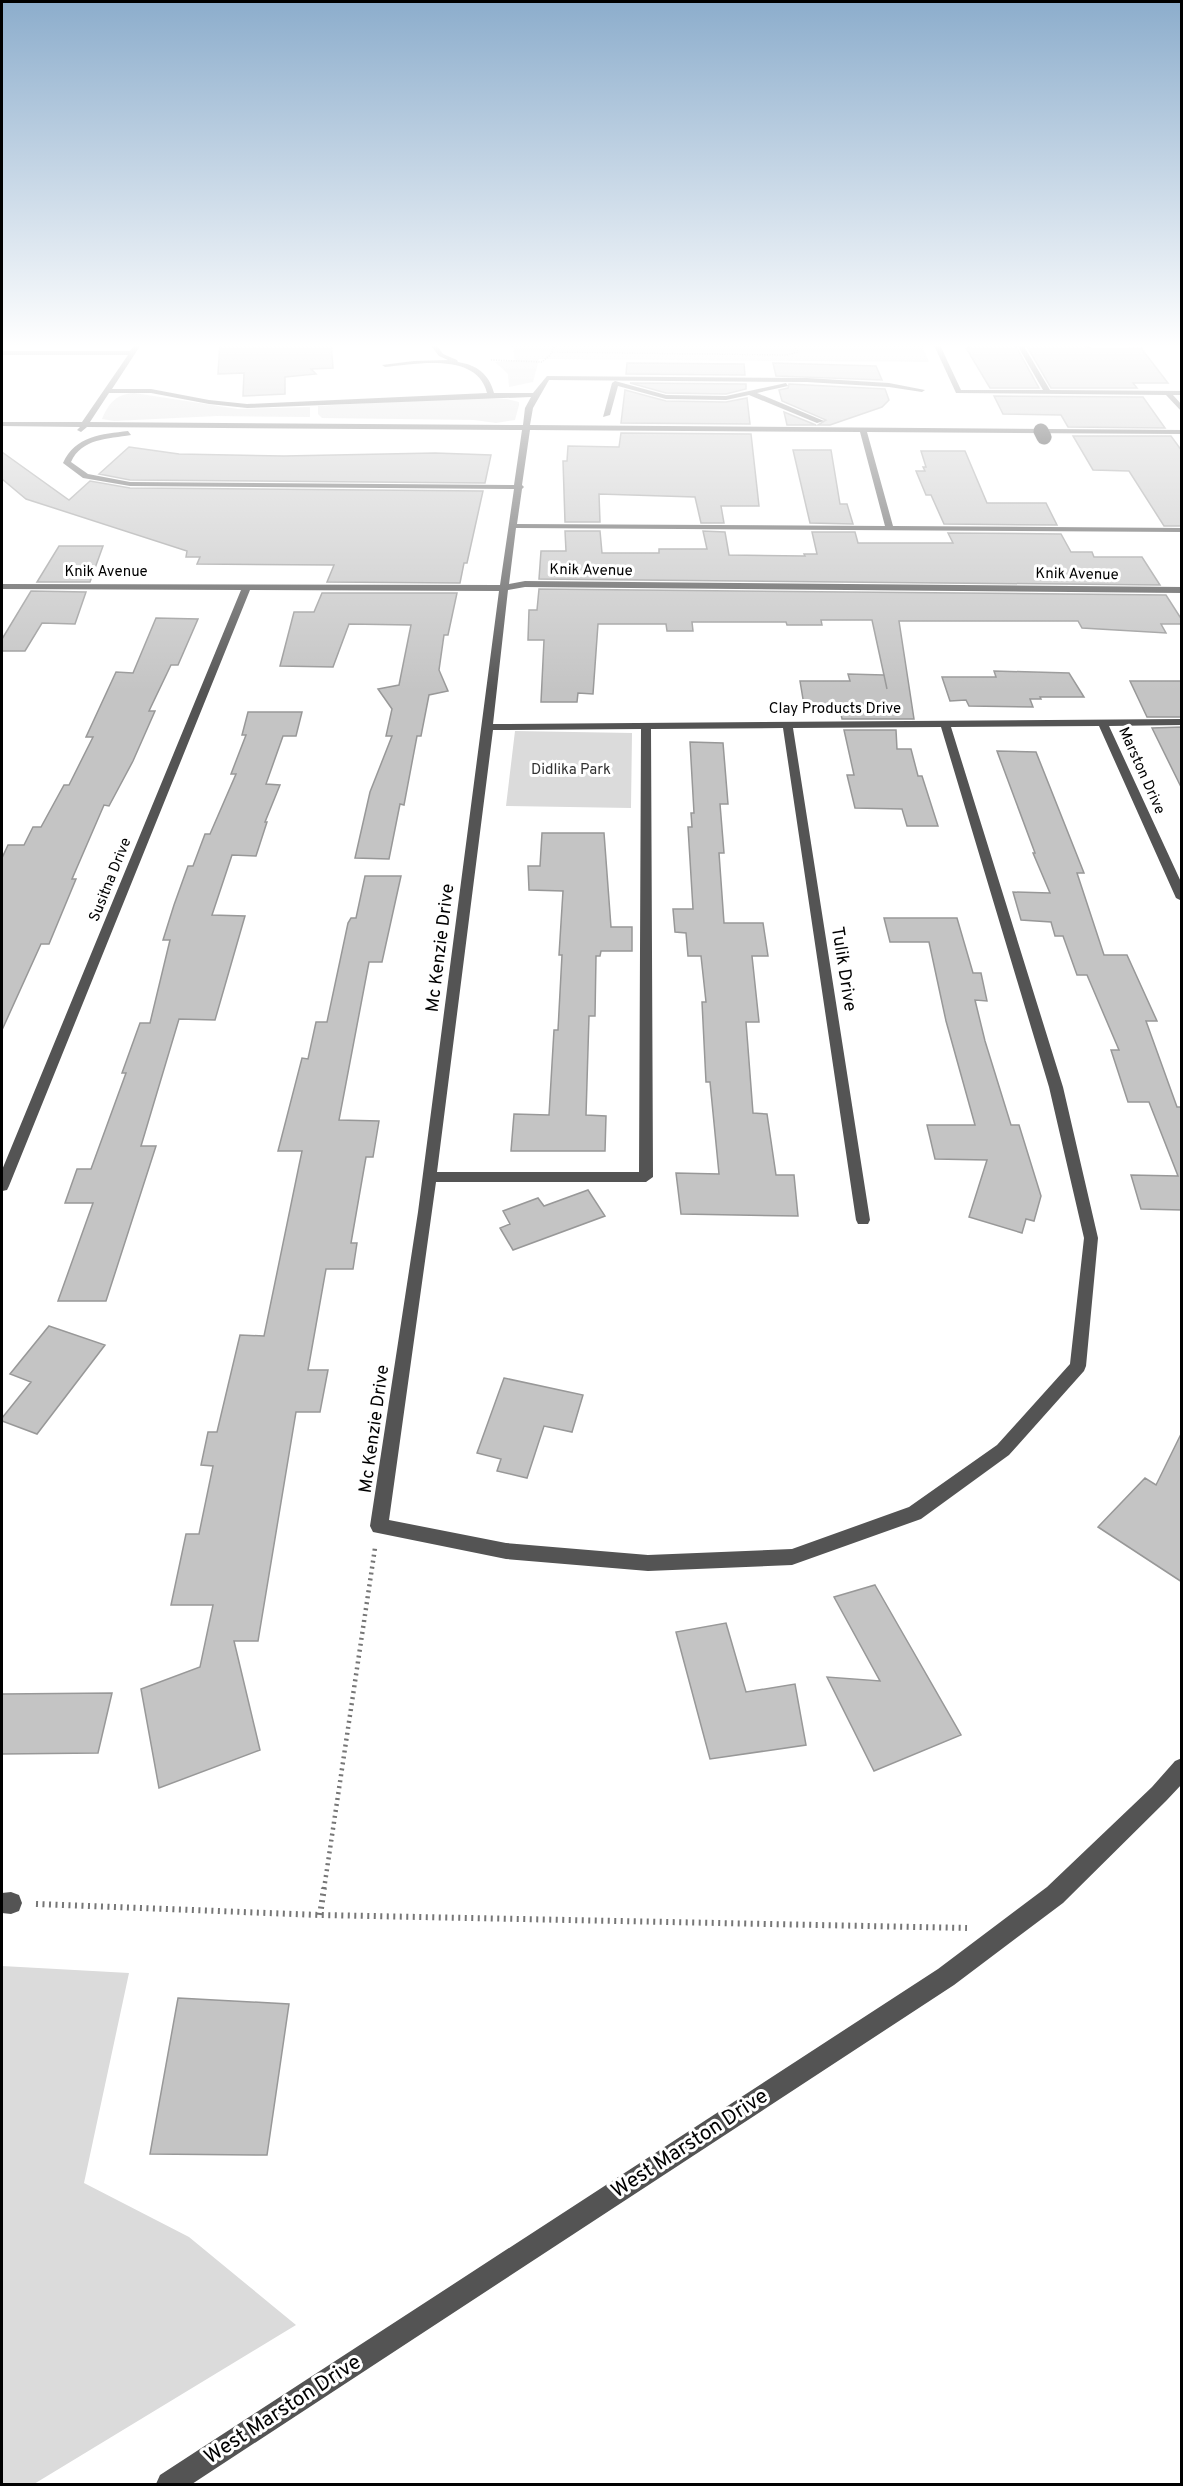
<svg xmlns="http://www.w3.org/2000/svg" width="1183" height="2486" font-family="Overpass,sans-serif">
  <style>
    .green { fill: #dbdbdb }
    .building { fill: #c4c4c4; stroke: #989898; stroke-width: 1.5 }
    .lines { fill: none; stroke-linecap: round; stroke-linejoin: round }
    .major-casing { stroke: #dbdbdb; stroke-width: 16 }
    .path-far2 { stroke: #767676; stroke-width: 1.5; stroke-dasharray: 1 1.5; stroke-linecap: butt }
    .path-far1 { stroke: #767676; stroke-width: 4.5; stroke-dasharray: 2 4; stroke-linecap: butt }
    .path { stroke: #767676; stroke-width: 6; stroke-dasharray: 2 4.5; stroke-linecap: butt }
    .minor { fill: #545454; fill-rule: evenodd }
    .major { stroke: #000; stroke-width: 15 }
    .labels { text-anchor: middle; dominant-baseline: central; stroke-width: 6; stroke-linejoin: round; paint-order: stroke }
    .far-street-label { font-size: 15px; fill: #000; stroke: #fff }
    .far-park-label { font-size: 15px; fill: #323232; stroke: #fff }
    .street-label { font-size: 18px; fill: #000; stroke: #fff }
    .near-street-label { font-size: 21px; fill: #000; stroke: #fff }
  </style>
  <rect width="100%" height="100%" fill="#fff"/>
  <!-- green -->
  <path class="green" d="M512 343H921L929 362 539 359 533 382 509 387 508 374 495 362 515 360Z
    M134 393 238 409 310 407V417L217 416 114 421 102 419C109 403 116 394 134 393Z
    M459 398 507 399 519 402V405L515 420 496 423 474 420 322 418 318 414V406Z
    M515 731 632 733 631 808 506 806Z
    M2 1966 129 1973 84 2183 189 2237 296 2325 34 2484H2Z"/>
  <!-- building -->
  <path class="building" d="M220 343H331L333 368 311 369 316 374 285 377V394L243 396 244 373 218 374Z
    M967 343H1014L1039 388H990L966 348H969Z
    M1025 343H1078L1093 349 1141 348 1168 383H1133L1137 388H1051Z
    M627 363 744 364 745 375 626 374Z
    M773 363 876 366 882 380 776 376Z
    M630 383 746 384V389L726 394 666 393Z
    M789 384 885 389 889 400 882 407 830 425H818L826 420 782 401 779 390 788 388Z
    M625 390 666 401 726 402 747 398 750 424 621 423Z
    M994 396 1143 397 1165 428 1068 427 1061 415 1003 414Z
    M784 412 816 425H787Z
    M621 433 751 434 759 506H721L724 523H701L695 497 599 494 600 522H565L563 461H567L568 446 619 447Z
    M1073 436H1171L1182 451V526H1164L1129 471 1093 470Z
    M129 447 179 454 284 456 435 453 491 455 485 483 130 480 99 474Z
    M793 450H831L840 504H847L853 524 810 523Z
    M921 451H965L987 503H1046L1057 525 944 524 931 495H926L916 471H925L923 467H926Z
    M2 452 69 500 90 481 130 488 483 491 467 563H464L460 583 327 582 334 565 197 564 200 557H186L187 551 26 499 2 479Z
    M565 531H600L602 553H659V549H707L703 531 725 532 729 555 805 556 804 554H817L812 532H855L858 543H953L948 533 1061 534 1071 552H1092L1094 557H1142L1160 585 539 579 541 551H566Z
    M59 546H103L90 582H37Z
    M539 589 1166 595 1182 620V624H1161L1166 633 1082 628 1078 621H899L914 719H842L839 705H804L800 681H850L848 674 884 675 887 689 872 620H821L822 625H787L786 622H692L693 631H667L666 624H598L593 694 578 693 577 702H541L544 640H528L529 610H537Z
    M31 591 86 592 75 624 42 623 25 651H2V639Z
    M322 593H457L448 635H444L439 670 448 691 429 695 421 736H417L404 805 400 804 389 859 355 858 370 792 392 736H386L392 709 378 689 399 685 411 625 349 624 333 667 280 666 294 612H314Z
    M156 618 198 619 178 665H171L149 711H155L133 761 109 806 104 805 72 879H76L49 944H41L2 1030V858L8 845H24L33 827H41L64 785H69L93 737H86L116 672 133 673Z
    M994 671 1069 673 1084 697H1040L1041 699H1030L1033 707 969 706 966 700 950 701 942 677H996Z
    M1130 681H1182V717H1147Z
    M248 712H302L296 736H283L266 784 280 785 265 822H267L256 856 232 855 212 915 245 916 215 1020 179 1019 141 1146H156L106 1301H58L93 1203H65L77 1169H91L126 1073H122L140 1023H150L170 940H163L174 905 188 866H193L205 834H210L236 774H231L246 735H242Z
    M1182 727V789L1152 728Z
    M844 730H896L897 749H911L918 776H922L938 826H907L902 809 855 808 847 775H854Z
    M690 742 723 743 728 804H720L724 853H719L724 923H763L768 956H752L759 1022H746L753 1113 767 1114 776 1175H794L798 1216 681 1214 676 1173 719 1174 710 1082H706L702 1002H706L701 956H688L686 933 675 932 673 909H693L688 827H692L691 813H694Z
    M997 751 1036 752 1084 873H1077L1104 955H1127L1157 1021H1146L1177 1107H1182V1210L1141 1209 1131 1175 1178 1176 1149 1102H1128L1111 1050H1119L1087 975H1077L1063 936H1055L1051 922 1021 920 1013 892 1050 893 1033 853H1035Z
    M542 833H604L611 927H632V951H601L600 956H596L595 1016H589L586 1115 606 1116 605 1151H511L514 1114 549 1115 554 1030H558L562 955H559L563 891 529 890 528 866H540Z
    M365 876H401L382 962H369L339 1120 379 1121 373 1157H366L351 1243H357L353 1269H326L308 1370H328L320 1412H296L258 1641H234L260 1750 159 1788 141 1689 200 1667 213 1605H171L186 1534H199L213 1466 201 1465 208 1432H217L240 1335 264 1336 302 1151H278L302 1058 308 1059 316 1022H327L348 923 351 918H356Z
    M884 918H957L973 973H981L987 1001 975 1000 985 1041 1011 1125H1019L1041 1196 1034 1221 1026 1219 1022 1233 969 1217 987 1160 935 1159 927 1125H975L946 1021 929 942H890Z
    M588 1190 605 1216 513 1250 500 1228 510 1224 503 1211 538 1198 544 1206Z
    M49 1326 105 1345 37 1434 2 1421V1418L31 1382 10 1374Z
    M504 1378 583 1395 572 1432 544 1426 527 1478 497 1471 501 1459 477 1453Z
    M1182 1432V1582L1098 1527 1145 1478 1156 1485Z
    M875 1585 961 1735 874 1771 827 1677 880 1681 834 1597Z
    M726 1623 746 1692 795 1684 806 1745 710 1759 676 1632Z
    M112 1693 98 1753 2 1754V1694Z
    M178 1998 289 2004 267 2155 150 2154Z"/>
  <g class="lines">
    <!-- major casing -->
    <g class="major-casing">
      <path id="major" d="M1041 431 1044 437"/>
    </g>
    <!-- path-far2 -->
    <path class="path-far2" d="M552 352 787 355 798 352 792 343
      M491 360 542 362 550 355 557 343"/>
    <!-- path-far1 -->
    <path class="path-far1" d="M324 1889 375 1548"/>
    <!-- path -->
    <path class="path" d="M36 1904 320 1915 967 1928
      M320 1915 324 1888"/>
    <!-- minor -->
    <path class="minor" d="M136 343H142L112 389H151L209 400 247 404 487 393C477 352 417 364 385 367L382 365 414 361 448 360 439 356 429 343H435L443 354 457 360 458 362C477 365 489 374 494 393H533L547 376 807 378 889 383 925 390 922 392 889 387 807 382 549 380 533 408 530 425 1182 430V434L867 432 893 526 1182 528V532L516 528 509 584 525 581 1182 587V593L525 587 508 590 493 724 1182 719V725L1109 726 1182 884V901L1176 898 1099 726 951 727 1063 1087 1098 1238 1086 1366 1084 1371 1009 1455 921 1519 792 1565 648 1571 506 1559 373 1532 370 1526 418 1212 499 591 250 590 9 1186 7 1190 2 1191V1170L241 590 2 589V584L500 585 514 489 130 486 83 478 63 463C75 436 102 434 128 431L131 435C108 439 82 438 71 462L88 474 130 482 514 485 522 430 87 427 81 432 77 430 80 427 2 426V422H82L128 355H2V351H130ZM109 393H151L209 404 247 408 531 397 525 408 523 425 90 422ZM530 430 860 432 885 526 517 524 522 489 524 487 522 485ZM941 727 1049 1087 1084 1238 1070 1364 997 1445 909 1507 792 1549 648 1555 506 1543 389 1520 436 1182H646L653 1177 651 729 783 728 856 1220 858 1224H868L870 1220 793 728ZM641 729 639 1172H437L493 730Z
      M933 343H939L961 390H1043L1016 343H1022L1050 390 1182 391V395H1173L1182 405V412L1166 395 956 393Z
      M615 381 666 395 726 396 786 383 788 386 757 393 824 421 817 423 749 395 726 400 666 399 618 386 610 415 603 417 612 383Z
      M1182 1758V1784L1166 1801 1063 1903 954 1985 192 2484H156L160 2475 938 1969 1047 1887 1152 1787 1175 1761Z
      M11 1892 19 1895 22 1903 19 1911 11 1914 2 1913V1893Z"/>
    <!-- major -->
    <use href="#major" class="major"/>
  </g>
  <!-- sky -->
  <linearGradient id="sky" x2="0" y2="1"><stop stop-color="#8cadcc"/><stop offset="0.5" stop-color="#fff"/><stop offset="1" stop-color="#fff" stop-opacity="0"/></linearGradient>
  <rect width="1183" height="691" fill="url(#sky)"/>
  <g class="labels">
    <!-- far-street labels -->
    <g class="far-street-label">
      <text transform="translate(591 571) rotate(1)">Knik Avenue</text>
      <text x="106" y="572">Knik Avenue</text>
      <text transform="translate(1077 575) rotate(1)">Knik Avenue</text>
      <text x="835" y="709">Clay Products Drive</text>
      <text transform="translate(1141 771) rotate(66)">Marston Drive</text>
      <text transform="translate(111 880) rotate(-68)">Susitna Drive</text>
    </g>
    <!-- far-park labels -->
    <g class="far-park-label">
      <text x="571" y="770">Didlika Park</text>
    </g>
    <!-- street labels -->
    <g class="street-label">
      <text transform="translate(441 948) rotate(-83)">Mc Kenzie Drive</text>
      <text transform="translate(843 969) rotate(81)">Tulik Drive</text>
      <text transform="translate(375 1429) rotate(-82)">Mc Kenzie Drive</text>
    </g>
    <!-- near-street labels -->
    <g class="near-street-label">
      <text transform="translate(690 2144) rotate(-33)">West Marston Drive</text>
      <text transform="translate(283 2410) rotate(-33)">West Marston Drive</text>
    </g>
  </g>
  <!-- border -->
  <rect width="1183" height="2486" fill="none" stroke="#000000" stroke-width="6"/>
</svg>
